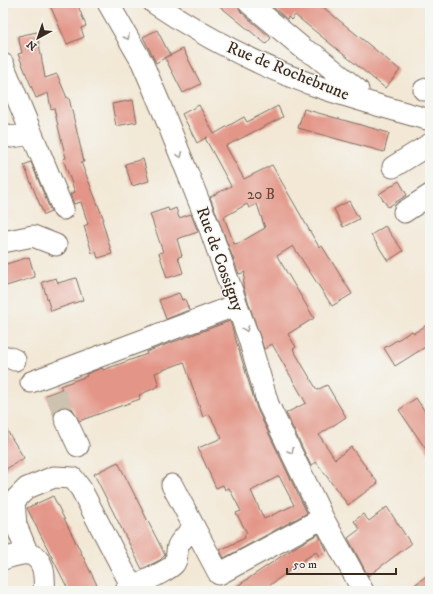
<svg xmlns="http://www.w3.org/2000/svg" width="433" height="594" font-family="'IM FELL DW Pica',serif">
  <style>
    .building { fill: #e39688; fill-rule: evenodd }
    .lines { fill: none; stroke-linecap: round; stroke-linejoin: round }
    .minor-tunnel { stroke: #cdc2b0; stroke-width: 21; stroke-dasharray: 21 10; stroke-linecap: butt }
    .minor-casing { stroke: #7b6c5e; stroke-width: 23 }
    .minor { stroke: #fff; stroke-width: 21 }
    .oneway { stroke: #a79f9a }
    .labels { text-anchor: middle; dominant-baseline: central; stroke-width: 3; stroke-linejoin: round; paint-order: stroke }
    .number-label { font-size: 15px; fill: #654538 }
    .street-label { font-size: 17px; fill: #3b2a1e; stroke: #f6f6f2 }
  </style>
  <rect width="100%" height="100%" fill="#f6f6f2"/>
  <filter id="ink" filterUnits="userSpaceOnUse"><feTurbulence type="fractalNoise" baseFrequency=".025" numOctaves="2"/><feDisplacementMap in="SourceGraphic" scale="8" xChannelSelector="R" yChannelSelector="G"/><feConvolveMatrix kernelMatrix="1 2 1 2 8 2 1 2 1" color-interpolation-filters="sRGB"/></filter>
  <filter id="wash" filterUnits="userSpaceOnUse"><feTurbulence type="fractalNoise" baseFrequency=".012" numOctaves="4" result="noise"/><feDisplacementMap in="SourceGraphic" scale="16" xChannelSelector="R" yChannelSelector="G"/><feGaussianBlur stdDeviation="0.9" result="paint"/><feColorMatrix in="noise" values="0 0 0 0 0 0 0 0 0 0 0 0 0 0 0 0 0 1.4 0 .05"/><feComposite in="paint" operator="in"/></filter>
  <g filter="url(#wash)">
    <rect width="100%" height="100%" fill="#f2e8d5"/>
    <g id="blocks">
      <!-- building -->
      <path class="building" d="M49 3H77L86 26 81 28 84 37 67 44Z
        M216 3H237L241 12 271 38 266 44Z
        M268 3H318L400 70 385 88 295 15 291 20 288 17 287 19Z
        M157 30 170 55 156 63 143 37Z
        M37 32 45 78 57 74 67 98H69L84 162H81L104 220H102L112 254 98 258 96 252 92 253 84 226 88 224 81 202 74 204 70 194 75 192 63 159 66 158 58 126 54 108 51 109 48 93 36 98 18 54 22 53 18 36Z
        M183 49 201 84 183 93 165 58Z
        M133 100 137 122 116 126 112 104Z
        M199 105 214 134 244 117 247 122 278 106 283 117 226 146 244 179 272 165 319 247 322 246 352 294 332 306 293 246 277 256 314 318 288 334 296 347 293 349 317 390 327 385 346 417 319 435 335 459 351 447 378 483 348 505 316 462 311 466 286 413 306 403 272 344 264 349 243 286 245 272 239 274 210 197 231 186 205 138 207 137 197 143 182 114ZM247 204 249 208 257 204 265 228 239 243 234 244 224 217Z
        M304 109 389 133 384 152 298 128Z
        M143 159 149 181 132 186 125 164Z
        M31 162 51 212 44 215 24 165Z
        M399 181 407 195 388 207 379 194Z
        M349 201 359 219 343 227 334 209Z
        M168 208 169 211 176 208 179 218 191 214 198 232 177 239 182 256 178 257 183 273 167 278 159 253 163 252 150 214Z
        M385 226 403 251 388 261 371 235Z
        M29 257 35 277 3 287V265Z
        M56 278 58 283 76 278 83 300 51 311 42 282Z
        M179 293 182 300 185 299 189 310 166 319 159 300Z
        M230 321 257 409 307 513 224 558 220 550 245 538 244 535 247 533 236 513 241 511 229 488 225 490 223 485 216 488 198 448 222 438 209 414 203 417 184 362 155 373 159 386 139 395 140 399 79 421 72 408 66 406 60 407 54 414 46 395 62 389 60 386 87 376 86 374 102 368 103 370 147 354 146 352ZM279 476 294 505 264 519 251 491Z
        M430 323V344L395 366 384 348 412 331 414 333Z
        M416 398 430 419V455L399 410Z
        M3 424 24 458 3 471Z
        M118 462 165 555 160 560 142 569 94 474Z
        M53 496 100 591H69L27 508Z
        M387 507 411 544 368 576 348 538 360 529 354 521 363 514 369 521Z
        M318 534 327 551 319 556 316 552 288 570 289 571 262 591H230L292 549Z
        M430 573V591H407Z"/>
    </g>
  </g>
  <g filter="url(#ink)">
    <use href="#blocks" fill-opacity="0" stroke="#7b6c5e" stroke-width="1"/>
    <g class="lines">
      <!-- minor-tunnel -->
      <path class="minor-tunnel" d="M55 392 65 418"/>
      <!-- minor casing -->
      <g class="minor-casing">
        <path id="minor" d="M108 3 142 62 162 109 210 229 249 339 268 404 323 518 363 591
          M154 3C206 38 262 68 322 88 358 100 394 110 430 120
          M249 3 305 50 315 55 358 90
          M3 64 63 209
          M424 90 430 88
          M3 135 12 137 32 134
          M393 167 430 144
          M404 212 430 195
          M3 242 33 236 56 245
          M3 357H8L15 360
          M31 382 237 305
          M65 418 78 446
          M172 485 219 574 323 518
          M28 554 16 525 14 501 27 488 54 477 73 478 81 489 132 587
          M3 559C10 557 21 553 28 554 45 557 45 578 44 591
          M125 591C134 586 170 570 174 564 178 559 176 552 178 546 181 539 189 533 194 528"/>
      </g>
      <!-- minor -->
      <use href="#minor" class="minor"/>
    </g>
    <!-- one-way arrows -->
    <defs><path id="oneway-chevron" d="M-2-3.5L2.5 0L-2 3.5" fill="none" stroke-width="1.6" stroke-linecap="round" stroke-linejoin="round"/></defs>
    <g class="oneway">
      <use href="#oneway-chevron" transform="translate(127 37) rotate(60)"/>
      <use href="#oneway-chevron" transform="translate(180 155) rotate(68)"/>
      <use href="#oneway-chevron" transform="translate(246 329) rotate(69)"/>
      <use href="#oneway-chevron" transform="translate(291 451) rotate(64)"/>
    </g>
  </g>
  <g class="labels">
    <!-- number labels -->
    <g class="number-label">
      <text x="261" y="194">20 B</text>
    </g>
    <!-- street labels -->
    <g class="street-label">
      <text transform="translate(288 71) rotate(22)">Rue de Rochebrune</text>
      <text transform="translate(220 259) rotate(70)">Rue de Cossigny</text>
    </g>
  </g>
  <!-- margin -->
  <rect width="433" height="594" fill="none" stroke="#f6f6f2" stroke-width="16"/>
  <!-- north arrow -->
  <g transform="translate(38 38) rotate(220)" stroke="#f6f6f2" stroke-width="3" paint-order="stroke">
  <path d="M0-3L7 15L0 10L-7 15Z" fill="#3b2a1e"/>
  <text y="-6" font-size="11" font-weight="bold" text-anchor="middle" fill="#3b2a1e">N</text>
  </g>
  <!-- scale -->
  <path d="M287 568v6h109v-6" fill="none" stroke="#3b2a1e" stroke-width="2"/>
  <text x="293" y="568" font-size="12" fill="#3b2a1e" stroke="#f6f6f2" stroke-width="3" paint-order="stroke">50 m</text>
</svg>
